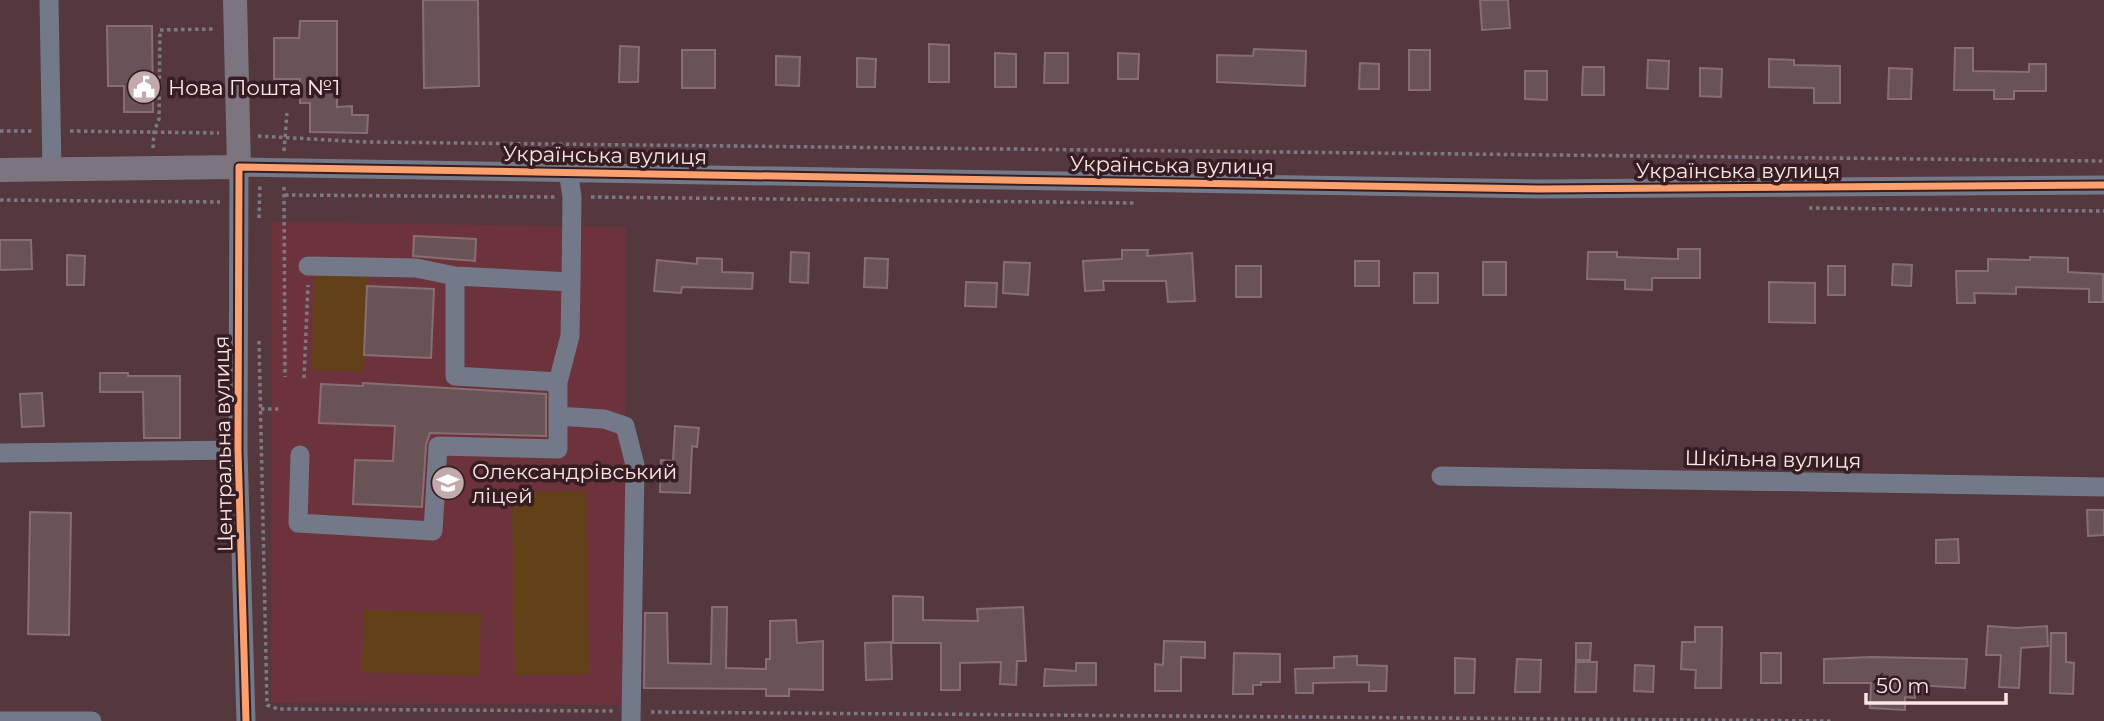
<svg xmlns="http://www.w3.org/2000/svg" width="2104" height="721" font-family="Montserrat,sans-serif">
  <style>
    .built { fill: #6c333d }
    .green { fill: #624118 }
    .building { fill: #6a5357; stroke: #886e72; stroke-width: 2 }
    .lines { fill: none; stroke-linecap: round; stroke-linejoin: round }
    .path { stroke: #7d7984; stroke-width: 3.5; stroke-dasharray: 3.5 3.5; stroke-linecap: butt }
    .minor { stroke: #737988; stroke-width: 19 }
    .major { stroke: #7c7580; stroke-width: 24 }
    .cycleway-casing { stroke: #361d21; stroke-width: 11 }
    .cycleway { stroke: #fca06f; stroke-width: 7 }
    .labels { text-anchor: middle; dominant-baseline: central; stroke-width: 7; stroke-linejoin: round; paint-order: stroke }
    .poi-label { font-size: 21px; fill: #fce6e8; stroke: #361d21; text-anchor: start }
    .street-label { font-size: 21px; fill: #fce6e8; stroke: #361d21 }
  </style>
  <rect width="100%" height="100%" fill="#54383d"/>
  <!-- built -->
  <path class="built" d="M272 222 626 227 624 705 271 703Z"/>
  <!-- green -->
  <path class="green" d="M315 274 367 275 363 372 312 369Z
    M586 491 589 674 515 675 512 492Z
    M364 610 481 614 479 676 362 672Z"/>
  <!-- building -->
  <path class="building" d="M423 0H478L479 86 424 88Z
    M1480 0H1508L1510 28 1482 30Z
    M300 21H337V107L352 106V115H368L367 133 310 132V103H300V79H274V38H299Z
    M107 26H152L153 112H124V86H108Z
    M929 44 949 45V82H929Z
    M620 46 639 47 638 82H619Z
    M1955 48H1973V71L2029 72V64H2046V91H2014V99H1994V90H1954Z
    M1254 49 1306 51 1305 86 1217 82V55L1253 56Z
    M682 50H715V88H682Z
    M1409 50H1430V90H1409Z
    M995 53 1016 54V87H995Z
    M1045 53H1068V83H1044Z
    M1118 53 1139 54 1138 79H1118Z
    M776 56 800 57 799 86 776 85Z
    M857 58 876 59 875 87H857Z
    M1769 59 1794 60V65L1840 66V103H1814V88L1769 87Z
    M1648 60 1669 61 1668 89 1647 88Z
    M1360 63 1379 64V89H1359Z
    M1583 67H1604V95H1582Z
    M1700 68 1722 69 1721 97 1700 96Z
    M1889 68 1912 69 1911 99H1888Z
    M1525 71H1547V100L1525 99Z
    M414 236 476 239 475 261 413 256Z
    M0 240H31L32 269 0 270Z
    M1678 249H1700V278H1652V290L1625 289V280L1587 279 1588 252H1617V257L1678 259Z
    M1122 250H1148L1147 256 1192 253 1195 301 1168 302 1166 281H1103L1104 290 1085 291 1083 261 1122 259Z
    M791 252 809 253 808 283 790 282Z
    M67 255 85 256 84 285H67Z
    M2030 257 2068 258V272L2103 274V302H2089V289L2016 287V294L1974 293 1975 303H1957L1956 271H1988V259L2030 260Z
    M697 258 722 259V272L753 273 752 289 682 287 681 293 654 291 657 260 697 264Z
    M865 258 888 259 887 288 864 287Z
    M1355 261H1379V286H1355Z
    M1004 262 1030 263 1028 295 1003 293Z
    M1483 262H1506V295H1483Z
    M1893 264 1912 265 1911 286 1892 285Z
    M1236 266H1261V297H1236Z
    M1828 266H1845V295H1828Z
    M1414 273H1438V303H1414Z
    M966 282 997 283 996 307 965 306Z
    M1769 282 1815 283V323L1769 322Z
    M367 286 434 289 431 358 364 355Z
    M100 373H128V376H180V438H144L143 392H100Z
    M363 383 546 394V436L430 433 426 445 422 507 353 504 355 460 393 461 395 426 319 423 321 384 363 386Z
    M42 393 44 426 22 427 20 394Z
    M675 426 699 428 697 447 692 446 690 493 660 492 661 460 673 461Z
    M2087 510H2104V535L2088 536Z
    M30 512 71 513 69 635 28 634Z
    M1958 539 1959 563H1936V540Z
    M893 596 923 597V620L978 621 977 609 1023 607 1026 661H1017L1016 685 1000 684 1001 662 960 663V690H941V643H893Z
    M712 607H727L726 668 766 669V659H770V621L796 620 797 643 823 641V690L789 689V696H766V689L644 688 645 613H667L668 663 711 664Z
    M1988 626 2017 628 2047 626 2048 646 2021 648 2019 688 1999 687 2001 655H1986Z
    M1695 627H1722L1721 688H1695L1696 670 1681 669 1682 642H1695Z
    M2051 633H2066V662L2074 663 2073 694 2050 693Z
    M1164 641 1205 642V658L1181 657V691H1155V664L1163 665Z
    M891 642 892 679 866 680 865 643Z
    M1576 643H1591L1590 660H1576Z
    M1234 653 1280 654V682H1261V685H1253V694H1233Z
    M1761 653H1781V683H1761Z
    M1357 656V665L1387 666 1386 691H1369V682L1313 683V693H1296L1295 669 1334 668V657Z
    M1872 657 1967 659 1965 688 1915 685V698L1905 697V710L1870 708 1871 683H1824V659Z
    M1455 658 1475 659 1474 693H1455Z
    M1517 659 1541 660 1540 692H1515Z
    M1576 662H1597L1596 692H1575Z
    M1076 663H1096V685L1044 686 1045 669 1076 671Z
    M1635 665 1654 666 1653 692 1634 691Z"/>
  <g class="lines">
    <!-- path -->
    <path class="path" d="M0 131H34
      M70 131 219 133
      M258 136 366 142 2104 161
      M153 148 154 132 159 119 160 30 215 29
      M284 151 287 113
      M284 187 285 377
      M285 195 556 197
      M591 197 1137 203
      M0 200 220 202
      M1809 208 2104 211
      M259 218 260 183
      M259 341 267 705 278 709 615 711
      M304 378 308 285
      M261 409H279
      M651 712 1832 721"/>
    <!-- minor -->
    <path class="minor" d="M49 0 52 171
      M568 171 572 197 571 282
      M455 276 571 282 570 336 558 382
      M558 416 604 419 625 426 635 465 631 721
      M0 453 238 450
      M300 455 298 523 433 531 438 446 558 449V382L455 376V276L416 268 308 266
      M1441 476 2104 487
      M0 721H92
      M246 721 238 450 239 167 1540 189 2104 185"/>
    <!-- major -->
    <path class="major" d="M0 170 239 167 235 0"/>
    <!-- cycleway casing -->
    <g class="cycleway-casing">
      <path id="cycleway" d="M246 721 238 450 239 167 1540 189 2104 185"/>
    </g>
    <!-- cycleway -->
    <use href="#cycleway" class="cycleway"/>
  </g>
  <!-- icons -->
  <defs>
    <g id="civic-disc" transform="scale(1.75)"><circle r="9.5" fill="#c1a9ac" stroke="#361d21"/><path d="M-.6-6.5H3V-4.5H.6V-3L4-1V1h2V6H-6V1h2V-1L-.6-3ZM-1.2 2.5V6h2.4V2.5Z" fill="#fff"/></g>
    <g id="school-disc" transform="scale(1.75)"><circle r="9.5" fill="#c1a9ac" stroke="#361d21"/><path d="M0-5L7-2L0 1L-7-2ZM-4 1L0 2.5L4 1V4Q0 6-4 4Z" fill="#fff"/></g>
  </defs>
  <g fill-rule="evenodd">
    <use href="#civic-disc" x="144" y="87"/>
    <use href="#school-disc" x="448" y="483"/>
  </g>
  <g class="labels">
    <!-- poi labels -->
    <g class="poi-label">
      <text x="168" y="87">Нова Пошта №1</text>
      <text x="472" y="471">Олександрівський<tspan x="472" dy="24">ліцей</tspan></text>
    </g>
    <!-- street labels -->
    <g class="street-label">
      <text transform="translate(605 155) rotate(1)">Українська вулиця</text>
      <text transform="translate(1172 165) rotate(1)">Українська вулиця</text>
      <text x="1738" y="170">Українська вулиця</text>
      <text transform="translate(223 444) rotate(-91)">Центральна вулиця</text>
      <text transform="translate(1773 459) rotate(1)">Шкільна вулиця</text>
    </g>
  </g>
  <!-- scale -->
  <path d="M1866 693v10h140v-10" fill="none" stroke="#fce6e8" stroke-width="3.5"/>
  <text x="1876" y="693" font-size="21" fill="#fce6e8" stroke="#361d21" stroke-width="5" paint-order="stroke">50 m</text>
</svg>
